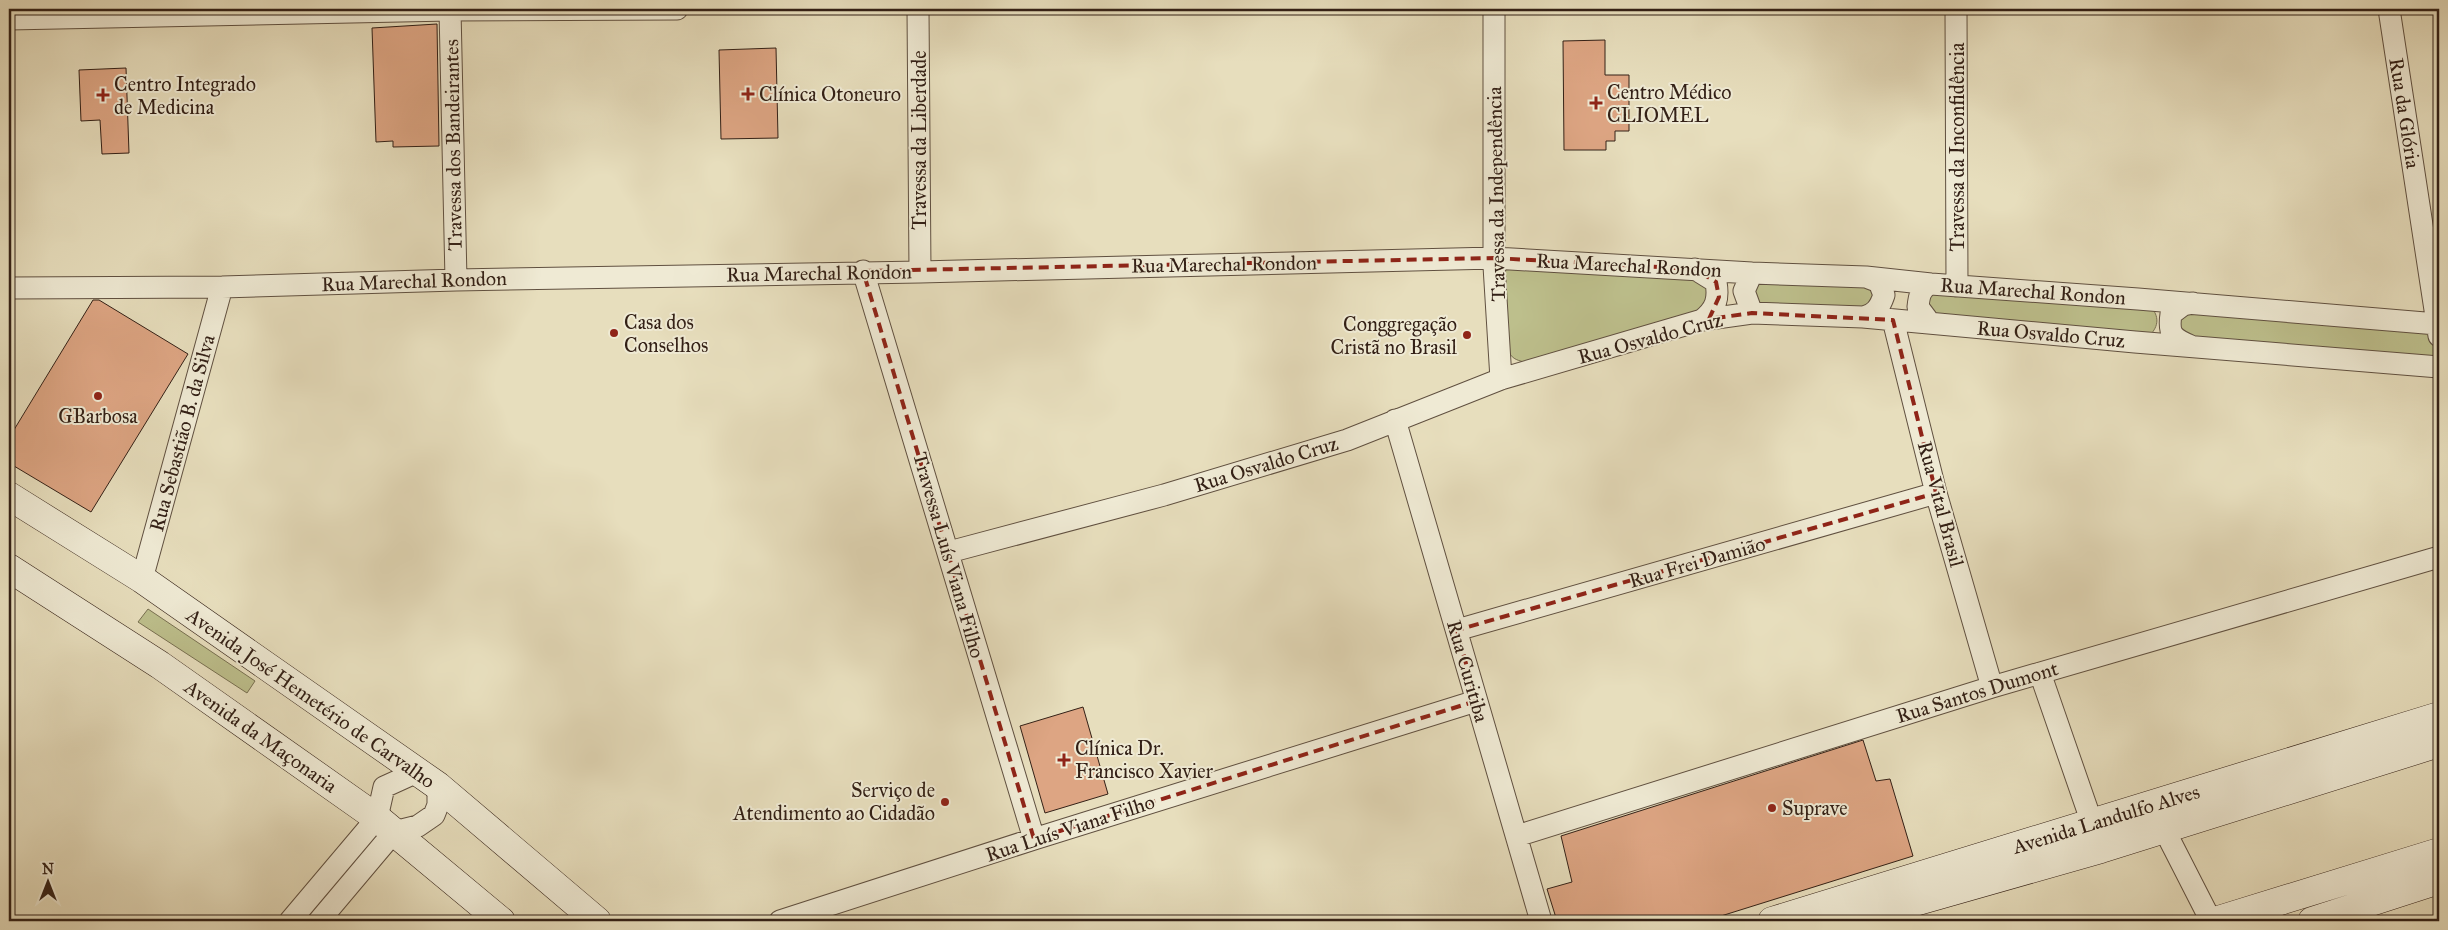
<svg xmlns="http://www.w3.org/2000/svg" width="2448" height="930" font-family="'IM FELL Great Primer',serif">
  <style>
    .green { fill: #bdbf8c; stroke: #787051 }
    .building { fill: #dda583; stroke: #332016 }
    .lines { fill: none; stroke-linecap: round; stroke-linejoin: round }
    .street-casing { stroke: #605040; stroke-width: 23 }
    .secondary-casing { stroke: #332016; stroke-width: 29 }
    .street { stroke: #efead4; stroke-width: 21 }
    .secondary { stroke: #efead4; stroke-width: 28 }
    .marked { fill: none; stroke: #8f2418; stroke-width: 4; stroke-dasharray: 10 6; stroke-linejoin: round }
    .poi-dot { fill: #8f2418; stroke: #efead4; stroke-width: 2 }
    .labels { text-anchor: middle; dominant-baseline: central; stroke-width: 4; stroke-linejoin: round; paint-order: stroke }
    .poi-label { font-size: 20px; fill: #332016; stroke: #efead4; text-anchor: start }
    .street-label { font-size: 20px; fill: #332016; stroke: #efead4 }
  </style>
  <rect width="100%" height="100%" fill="#e7debd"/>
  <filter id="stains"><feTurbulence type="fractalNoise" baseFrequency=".004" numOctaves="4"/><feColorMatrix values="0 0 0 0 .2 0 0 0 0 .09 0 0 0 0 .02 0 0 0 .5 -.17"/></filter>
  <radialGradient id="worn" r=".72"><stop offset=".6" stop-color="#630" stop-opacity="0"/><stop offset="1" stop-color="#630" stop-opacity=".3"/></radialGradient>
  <!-- green -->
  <path class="green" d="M1508 265 1696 280 1705 284 1710 296 1703 315 1524 362C1516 360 1511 358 1508 350L1504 275Z
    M1752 283 1872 287 1875 307 1758 309Z
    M1919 292 2151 307C2159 316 2159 326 2150 335L1929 321Z
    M2174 311 2435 326 2439 365 2193 345 2171 324Z
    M148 609 255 681 247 693 138 622Z"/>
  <!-- building -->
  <path class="building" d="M437 24 439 146 393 147V141L376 142 372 28Z
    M1605 40V75H1629V131H1615V141H1606V150H1564L1563 41Z
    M776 48 778 138 721 139 719 50Z
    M126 68 129 153 102 154 100 120 81 121 79 70Z
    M93 300H99L188 354 91 512 9 463V438Z
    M1083 707 1108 794 1045 813 1020 726Z
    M1863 740 1876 781 1890 779 1913 856 1705 921H1557L1547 889 1572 882 1561 836Z"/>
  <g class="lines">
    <!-- street casing -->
    <g class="street-casing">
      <path id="street" d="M918 9 920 272
        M1494 9V266L1501 379
        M1956 9 1957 286
        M2389 9 2439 336
        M450 10 456 280
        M9 19 450 10 677 9
        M1695 269 1716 282C1719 299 1716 309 1702 320
        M863 271 1034 839
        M9 288 222 287 456 280 920 272 1494 258 1752 273 1866 277 1931 284 2138 299 2437 324
        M1752 313 1744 291 1752 273
        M1863 317C1875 315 1880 307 1884 295L1879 282 1866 277
        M1893 320 1936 493 1992 687
        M1930 323 1918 307C1919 297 1920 288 1931 284
        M2191 346C2172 338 2168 334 2171 314L2183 305 2193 303
        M1395 420 1541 921
        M949 552 1164 495 1347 440 1501 379 1702 320 1752 313 1863 317 2135 342 2439 367
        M142 579 222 287
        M1457 630 1936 493
        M2040 673 2101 849
        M2164 829 2211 921
        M1517 836 1992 687 2439 557
        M290 921 377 818 384 787 417 772
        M319 921 394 832 418 826 434 815 438 805V786
        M780 921 1034 839 1476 701"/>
    </g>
    <!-- secondary casing -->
    <g class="secondary-casing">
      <path id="secondary" d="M9 496 142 579 438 786 597 921
        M9 568 160 665 377 818 501 921
        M1772 921 2439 716
        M1848 921 2101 849 2439 743
        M2215 921 2439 852
        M2312 921 2439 880"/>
    </g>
    <!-- street -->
    <use href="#street" class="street"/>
    <!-- secondary -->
    <use href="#secondary" class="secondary"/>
  </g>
  <!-- marked area -->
  <path class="marked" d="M1494 258 1695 269 1716 282 1719 297 1709 319 1752 313 1893 320 1936 493 1457 630 1476 701 1034 839 863 271Z"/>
  <!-- markers -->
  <g class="poi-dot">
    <path d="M745.5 86.5h5v5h5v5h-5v5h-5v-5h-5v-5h5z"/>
    <path d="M100.5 87.5h5v5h5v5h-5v5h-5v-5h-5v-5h5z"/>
    <path d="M1593.5 95.5h5v5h5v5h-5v5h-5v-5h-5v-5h5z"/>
    <circle cx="614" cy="333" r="5"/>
    <circle cx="1467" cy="335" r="5"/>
    <circle cx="98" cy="396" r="5"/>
    <path d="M1061.5 752.5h5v5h5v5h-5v5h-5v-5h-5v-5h5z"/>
    <circle cx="945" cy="802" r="5"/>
    <circle cx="1772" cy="808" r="5"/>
  </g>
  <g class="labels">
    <!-- poi labels -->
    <g class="poi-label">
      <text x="114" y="84">Centro Integrado<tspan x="114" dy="23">de Medicina</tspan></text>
      <text x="1607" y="92">Centro Médico<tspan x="1607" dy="23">CLIOMEL</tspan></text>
      <text x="759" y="94">Clínica Otoneuro</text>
      <text x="624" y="322">Casa dos<tspan x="624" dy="23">Conselhos</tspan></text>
      <text x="1457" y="324" text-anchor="end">Conggregação<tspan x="1457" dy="23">Cristã no Brasil</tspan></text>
      <text x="98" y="416" text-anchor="middle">GBarbosa</text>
      <text x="1075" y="748">Clínica Dr.<tspan x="1075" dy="23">Francisco Xavier</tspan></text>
      <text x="935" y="790" text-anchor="end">Serviço de<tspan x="935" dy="23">Atendimento ao Cidadão</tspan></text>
      <text x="1782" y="808">Suprave</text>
    </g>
    <!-- street labels -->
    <g class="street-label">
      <text transform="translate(2405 113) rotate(81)">Rua da Glória</text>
      <text transform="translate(919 140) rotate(-90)">Travessa da Liberdade</text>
      <text transform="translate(453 145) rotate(-91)">Travessa dos Bandeirantes</text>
      <text transform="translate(1957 147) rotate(-90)">Travessa da Inconfidência</text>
      <text transform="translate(1496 194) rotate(-91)">Travessa da Independência</text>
      <text transform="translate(1224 264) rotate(-1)">Rua Marechal Rondon</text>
      <text transform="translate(1629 265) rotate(3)">Rua Marechal Rondon</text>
      <text transform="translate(819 273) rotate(-1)">Rua Marechal Rondon</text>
      <text transform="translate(414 281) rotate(-2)">Rua Marechal Rondon</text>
      <text transform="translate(2033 291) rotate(4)">Rua Marechal Rondon</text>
      <text transform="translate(2051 334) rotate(5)">Rua Osvaldo Cruz</text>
      <text transform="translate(1650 338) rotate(-15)">Rua Osvaldo Cruz</text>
      <text transform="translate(182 433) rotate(-75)">Rua Sebastião B. da Silva</text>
      <text transform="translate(1266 464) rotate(-17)">Rua Osvaldo Cruz</text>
      <text transform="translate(1941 504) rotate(75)">Rua Vital Brasil</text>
      <text transform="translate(949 555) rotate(74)">Travessa Luís Viana Filho</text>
      <text transform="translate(1697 562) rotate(-16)">Rua Frei Damião</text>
      <text transform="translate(1468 671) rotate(74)">Rua Curitiba</text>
      <text transform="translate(1977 692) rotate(-17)">Rua Santos Dumont</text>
      <text transform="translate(311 698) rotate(35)">Avenida José Hemetério de Carvalho</text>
      <text transform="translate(261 736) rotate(35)">Avenida da Maçonaria</text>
      <text transform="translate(2106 819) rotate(-17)">Avenida Landulfo Alves</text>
      <text transform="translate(1070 828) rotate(-18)">Rua Luís Viana Filho</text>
    </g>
  </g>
  <!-- margin -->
  <rect width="2448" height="930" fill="none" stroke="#e7debd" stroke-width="30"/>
  <rect x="10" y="10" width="2428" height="910" fill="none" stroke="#332016" stroke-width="2.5"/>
  <rect x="15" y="15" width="2418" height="900" fill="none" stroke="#332016"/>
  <!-- north arrow -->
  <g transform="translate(48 882)" stroke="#efead4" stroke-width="4" paint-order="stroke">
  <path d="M0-4L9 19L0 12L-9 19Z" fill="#332016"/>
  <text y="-8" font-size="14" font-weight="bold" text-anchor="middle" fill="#332016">N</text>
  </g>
  <rect width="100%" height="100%" filter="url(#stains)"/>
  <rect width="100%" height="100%" fill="url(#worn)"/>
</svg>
